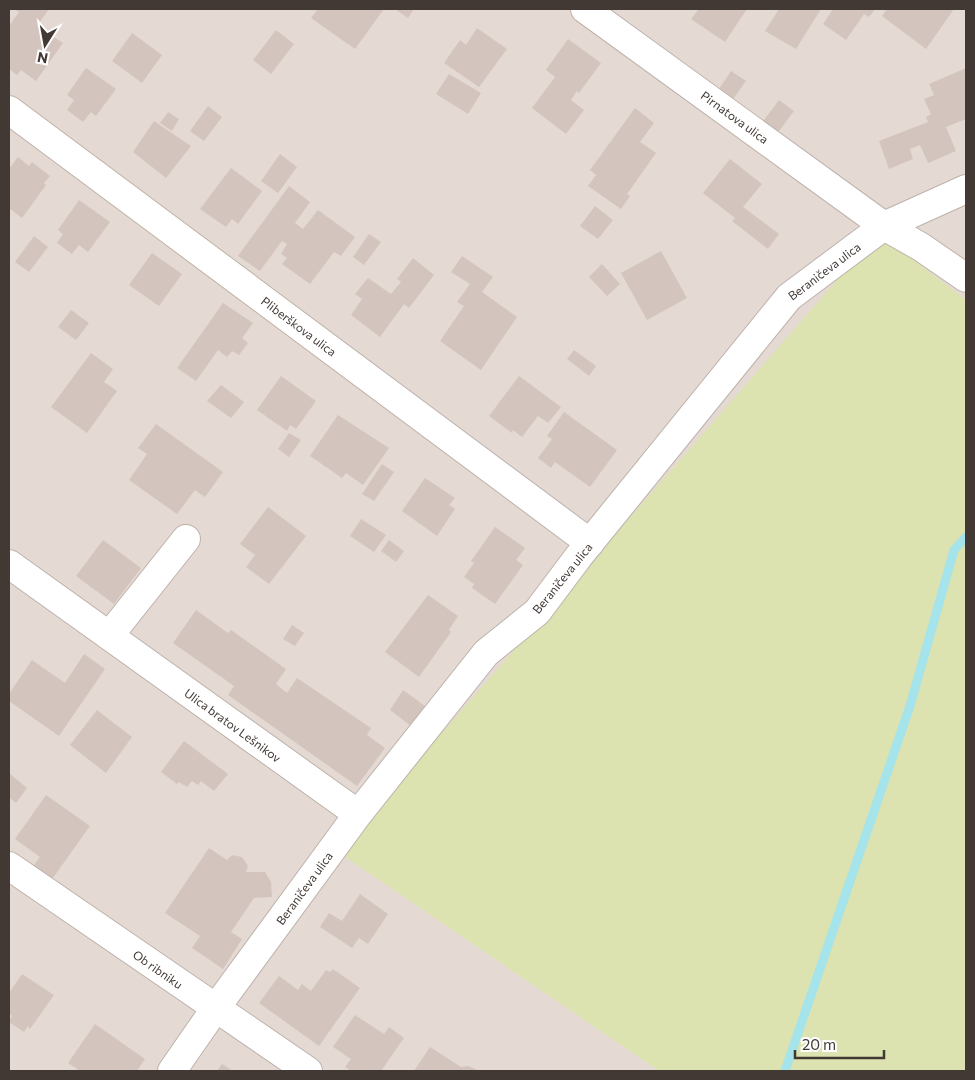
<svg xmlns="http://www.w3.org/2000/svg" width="975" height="1080" font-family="Commissioner,sans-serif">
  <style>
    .residential { fill: #e4d9d3 }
    .green { fill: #dce2b0 }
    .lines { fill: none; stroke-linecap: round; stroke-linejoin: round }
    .stream { stroke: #a4e4ea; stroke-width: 9 }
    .building { fill: #d4c4be }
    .minor-casing { stroke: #beb2ab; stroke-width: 30 }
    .minor { stroke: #fff; stroke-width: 28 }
    .labels { text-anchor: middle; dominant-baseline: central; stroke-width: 5; stroke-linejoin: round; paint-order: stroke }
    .street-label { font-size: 12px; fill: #423935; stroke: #fff }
  </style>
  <rect width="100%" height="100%" fill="#f1e9e4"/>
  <!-- residential -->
  <path class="residential" d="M9 9H966V300L878 234 339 852 659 1071H9Z"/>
  <!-- green -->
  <path class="green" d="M878 233 966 300V1071H659L338 852Z"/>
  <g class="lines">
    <!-- stream -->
    <path class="stream" d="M785 1071 910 706 954 550 966 537"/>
  </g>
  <!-- building -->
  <path class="building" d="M14 9H49L37 26 63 43 36 81 21 70 17 75 9 69V26L19 12Z
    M318 9H384L355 49 311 18Z
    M395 9H414L408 18Z
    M699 9H747L725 42 691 19Z
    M779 9H821L796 49 765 31Z
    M833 9H875L869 17 864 14 846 40 823 24Z
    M887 9H954L926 49 882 16Z
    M477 28 507 49 479 87 444 63 460 40 466 45Z
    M276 30 294 44 271 74 253 60Z
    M132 33 162 55 142 83 112 61Z
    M568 39 601 63 579 93 577 91 571 100 584 110 566 134 532 108 555 77 546 70Z
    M86 68 116 89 96 116 91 112 83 122 67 110 74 100 67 95Z
    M966 68V119L946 127 956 151 928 163 920 145 910 149 913 159 889 169 879 141 928 122 926 117 931 114 924 99 934 95 929 84Z
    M731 71 746 81 731 102 717 92Z
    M449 74 481 93 468 114 436 94Z
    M779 100 794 111 776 135 761 124Z
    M208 106 222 117 204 141 190 131Z
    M635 108 654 123 640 142 656 153 627 194 630 196 621 209 588 186 596 175 590 170Z
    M168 112 179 119 172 131 160 123Z
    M154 121 191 146 166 178 133 152Z
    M280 154 297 167 278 193 261 181Z
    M18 157 29 166 32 162 50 176 44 183 46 185 22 218 9 208V169Z
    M730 159 762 184 743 207 779 234 768 249 732 221 735 218 703 193Z
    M231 168 262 191 238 224 232 219 226 227 200 209Z
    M289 186 310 202 295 223 303 229 318 210 355 237 341 256 334 252 310 284 282 264 287 258 281 254 287 244 282 241 260 271 238 256Z
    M79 200 110 222 88 252 79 245 72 254 57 243 63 234 58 230Z
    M595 206 613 220 598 239 580 226Z
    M369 234 381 242 364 265 353 257Z
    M34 236 48 247 29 272 15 262Z
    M661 251 687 298 647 320 621 273Z
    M152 253 182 274 159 306 129 285Z
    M462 256 493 277 482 292 517 317 481 370 440 341 464 306 457 302 470 284 451 272Z
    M413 258 434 275 409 308 404 304 380 337 351 315 362 299 355 294 368 278 391 294 401 282 397 279Z
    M602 264 620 284 607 296 589 277Z
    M223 303 253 323 242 338 248 343 239 355 232 351 227 357 218 350 196 381 177 368Z
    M71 310 89 323 76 340 58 327Z
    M574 350 596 366 589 376 567 359Z
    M91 353 113 369 104 382 117 391 87 433 51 407Z
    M281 376 316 401 296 429 290 425 287 431 257 410Z
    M519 376 561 407 548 423 538 416 522 437 513 430 512 433 489 416Z
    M221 385 244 402 231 418 207 401Z
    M564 412 617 450 590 487 555 462 551 468 538 458 552 439 547 436Z
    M338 415 389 448 363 485 346 473 342 478 310 456Z
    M156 424 223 472 205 497 195 490 177 514 129 480 147 454 138 448Z
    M289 433 301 440 289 457 278 449Z
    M382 464 394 472 374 501 362 494Z
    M425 478 455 498 449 505 455 509 437 536 402 511Z
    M268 507 306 536 269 584 246 567 255 555 240 544Z
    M361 519 386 535 374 552 350 536Z
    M495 527 525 548 516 560 523 565 495 604 472 588 474 584 464 577 474 563 471 561Z
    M103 540 141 568 114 604 76 576Z
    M389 540 404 551 396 562 381 551Z
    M428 595 458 616 449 630 451 632 419 677 385 652Z
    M196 610 228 633 231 630 286 669 276 684 287 693 297 678 371 728 367 735 385 748 357 786 228 695 234 686 173 643Z
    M292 625 304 633 295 646 283 639Z
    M84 654 105 669 59 736 9 701V694L32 660 65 683Z
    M403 690 425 706 411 726 390 710Z
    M97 710 132 737 106 773 70 745Z
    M184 741 228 774 214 791 201 781 198 785 192 781 187 787 179 782 177 784 161 772Z
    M9 773 27 788 16 803 9 797Z
    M46 795 90 826 50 882 31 869 40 857 15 839Z
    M209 848 227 860 232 855 242 857 248 866 246 872H265L271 882 272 897 254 898 231 932 242 939 223 969 192 948 200 936 165 913Z
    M360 894 388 914 368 944 359 938 352 948 320 927 329 913 342 921Z
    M333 969 360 988 319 1046 259 1003 279 976 298 990 302 984 311 991 326 970 330 972Z
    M22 974 54 995 30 1029 28 1026 24 1032 9 1022 12 1016 9 1013V993Z
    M355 1015 384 1034 389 1027 404 1038 381 1071H351L345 1067 351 1059 333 1047Z
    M95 1024 145 1059 137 1071H80L68 1063Z
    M430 1047 461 1067 468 1066 480 1071H414Z
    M222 1064 233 1071H217Z"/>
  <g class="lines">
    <!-- minor casing -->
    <g class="minor-casing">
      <path id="minor" d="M585 9 884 226 921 247 966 278
        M9 110 590 543
        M9 564 358 814
        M109 636 186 539
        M9 866 308 1071
        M172 1071 215 1009 358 814 486 653 537 612 579 556 789 297 884 226 966 189"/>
    </g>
    <!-- minor -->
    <use href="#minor" class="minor"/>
  </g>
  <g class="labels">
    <!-- street labels -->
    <g class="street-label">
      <text transform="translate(735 117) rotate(36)">Pirnatova ulica</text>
      <text transform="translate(824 271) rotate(-37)">Beraničeva ulica</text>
      <text transform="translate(299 326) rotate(37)">Pliberškova ulica</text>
      <text transform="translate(562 578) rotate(-51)">Beraničeva ulica</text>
      <text transform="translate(233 725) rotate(36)">Ulica bratov Lešnikov</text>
      <text transform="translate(304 888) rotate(-54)">Beraničeva ulica</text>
      <text transform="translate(158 969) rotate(35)">Ob ribniku</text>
    </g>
  </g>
  <!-- border -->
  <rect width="975" height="1080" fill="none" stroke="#423935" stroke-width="20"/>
  <!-- north arrow -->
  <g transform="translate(45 45) rotate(191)" stroke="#ffffff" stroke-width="4" paint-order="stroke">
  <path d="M0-4L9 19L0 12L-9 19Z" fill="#423935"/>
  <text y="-8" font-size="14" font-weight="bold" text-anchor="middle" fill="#423935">N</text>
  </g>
  <!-- scale -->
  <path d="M795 1050v8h89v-8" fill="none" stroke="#423935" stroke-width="2.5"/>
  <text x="802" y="1050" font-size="15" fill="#423935" stroke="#ffffff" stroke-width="4" paint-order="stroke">20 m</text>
</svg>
